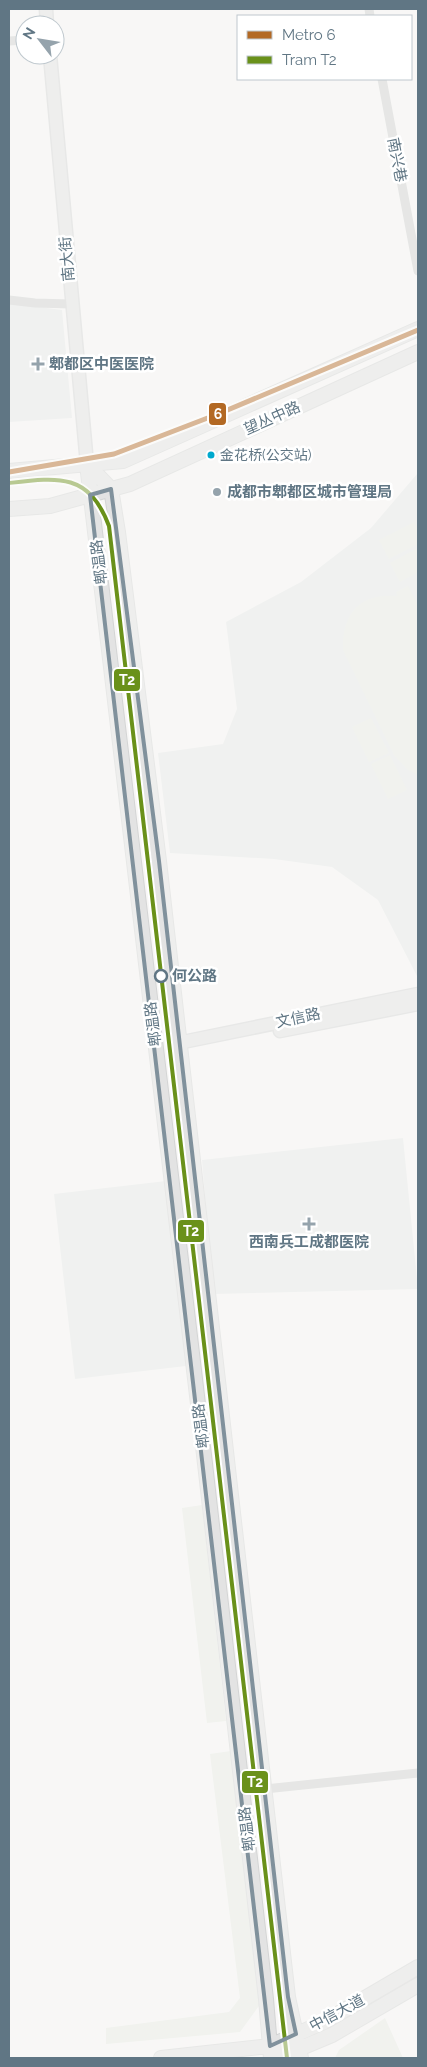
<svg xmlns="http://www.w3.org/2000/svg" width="427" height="2067" font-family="Raleway,'Noto Sans SC',sans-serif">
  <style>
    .built { fill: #e7e9e9 }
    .green { fill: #e8ebe4 }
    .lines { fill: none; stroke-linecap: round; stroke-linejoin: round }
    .secondary-casing { stroke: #d4d5d6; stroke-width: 15 }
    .primary-casing { stroke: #d4d5d5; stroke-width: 16 }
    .street { stroke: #d0d1d1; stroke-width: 9 }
    .secondary { stroke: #e3e3e3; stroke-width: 12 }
    .primary { stroke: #e3e3e3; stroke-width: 14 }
    .tram-1-casing { stroke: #fff; stroke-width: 8 }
    .tram-1 { stroke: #6a911a; stroke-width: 4 }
    .metro-1-casing { stroke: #fff; stroke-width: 9 }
    .metro-1 { stroke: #b36924; stroke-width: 5 }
    .marked { fill: none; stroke: #80919c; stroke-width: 4; stroke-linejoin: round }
    .poi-dot { fill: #95a3ac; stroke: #fff; stroke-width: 2 }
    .bus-dot { fill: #00a9ce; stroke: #fff; stroke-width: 2 }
    .stop-dot { fill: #fff; stroke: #607684; stroke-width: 2.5 }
    .labels { text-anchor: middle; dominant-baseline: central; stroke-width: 5; stroke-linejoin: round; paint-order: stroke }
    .bus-label { font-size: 14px; fill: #607684; stroke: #fff; text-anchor: start }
    .street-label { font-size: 15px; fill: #607684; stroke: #fff }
    .poi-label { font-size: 15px; font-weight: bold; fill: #607684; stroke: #fff; text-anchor: start }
    .stop-label { font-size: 15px; font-weight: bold; fill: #607684; stroke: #fff; text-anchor: start }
    .line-badge { stroke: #fff; stroke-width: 2 }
    .badge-label { font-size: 14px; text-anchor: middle; font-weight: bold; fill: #fff }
  </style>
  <rect width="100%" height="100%" fill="#f8f7f6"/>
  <!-- built -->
  <path class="built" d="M9 303 62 310 72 418 9 422Z
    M417 474 418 477V978L378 900 332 867 274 859 170 853 158 753 223 744 237 709 226 622 301 582 371 528Z
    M403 1138 418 1289 213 1294 202 1160Z
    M166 1181 186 1366 75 1379 54 1194Z"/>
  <!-- green -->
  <path class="green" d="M414 522 418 530V544L389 559 379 540Z
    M418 548V572L400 582 390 563Z
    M408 586 418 606V775L408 770 394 755 343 650C342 613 360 593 397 596L396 592Z
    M371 718 389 753 369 762 352 727Z
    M390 755 407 790 388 799 371 764Z
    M202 1505 226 1721 207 1723 182 1508Z
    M231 1751 261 2003 240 2032 106 2044V2028L229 2012 240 1998 210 1754Z
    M385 2018 403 2058H335L339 2050Z"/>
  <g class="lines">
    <!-- secondary casing -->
    <g class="secondary-casing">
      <path id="secondary" d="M46 9 47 25
        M50 55 87 464
        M280 1031 418 1004
        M178 1043 418 994"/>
    </g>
    <!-- primary casing -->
    <g class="primary-casing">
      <path id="primary" d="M87 464 111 489 118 532 159 861 288 1997 301 2058
        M87 464 204 1455 266 1999 271 2058
        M9 471 123 461 418 329
        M9 509 50 506 130 484 418 352
        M161 2058 270 2046 324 2022 418 1967
        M277 2058 332 2035 418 1985"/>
    </g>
    <!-- street -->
    <path class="street" d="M369 9 370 16
      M9 41 25 40
      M382 79 418 271
      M9 300 35 303 71 304
      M265 1789 418 1773"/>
    <!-- secondary -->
    <use href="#secondary" class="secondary"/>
    <!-- primary -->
    <use href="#primary" class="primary"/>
    <!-- tram-1 casing -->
    <g class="tram-1-casing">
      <path id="tram-1" d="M9 483C59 477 89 473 109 526L287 2058"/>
    </g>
    <!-- tram-1 -->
    <use href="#tram-1" class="tram-1"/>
    <!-- metro-1 casing -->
    <g class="metro-1-casing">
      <path id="metro-1" d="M9 472 114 454 218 414 418 330"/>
    </g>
    <!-- metro-1 -->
    <use href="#metro-1" class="metro-1"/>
  </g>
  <!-- marked area -->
  <path d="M0 0H427V2067H0ZM111 489 159 861 288 1997 296 2034 270 2046 90 495Z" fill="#f8f7f6" fill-opacity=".55" fill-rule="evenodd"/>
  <path class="marked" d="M111 489 159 861 288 1997 296 2034 270 2046 90 495Z"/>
  <!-- markers -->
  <g class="poi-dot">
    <path d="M35.5 356.5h5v5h5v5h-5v5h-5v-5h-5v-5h5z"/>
    <circle cx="217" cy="492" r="5"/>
    <path d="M306.5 1216.5h5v5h5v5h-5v5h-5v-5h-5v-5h5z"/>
  </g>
  <circle class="bus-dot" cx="211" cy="455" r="4.5"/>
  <circle class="stop-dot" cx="161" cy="976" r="6"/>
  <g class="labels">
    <!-- bus labels -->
    <g class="bus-label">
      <text x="220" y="455">金花桥(公交站)</text>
    </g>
    <!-- street labels -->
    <g class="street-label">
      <text transform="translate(397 160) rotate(79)">南兴巷</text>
      <text transform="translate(67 259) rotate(-95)">南大街</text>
      <text transform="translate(272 418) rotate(-24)">望丛中路</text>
      <text transform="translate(99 562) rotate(-97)">郫温路</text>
      <text transform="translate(298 1018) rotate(-12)">文信路</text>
      <text transform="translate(153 1024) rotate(-97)">郫温路</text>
      <text transform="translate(201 1426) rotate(-97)">郫温路</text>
      <text transform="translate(247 1829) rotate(-97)">郫温路</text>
      <text transform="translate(337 2013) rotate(-28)">中信大道</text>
    </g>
    <!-- poi labels -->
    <g class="poi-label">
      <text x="49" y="364">郫都区中医医院</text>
      <text x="227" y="492">成都市郫都区城市管理局</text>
      <text x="309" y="1242" text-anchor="middle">西南兵工成都医院</text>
    </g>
    <!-- stop labels -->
    <g class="stop-label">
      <text x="172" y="976">何公路</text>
    </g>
  </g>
  <g class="line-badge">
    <rect x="208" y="402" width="19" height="24" rx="5" fill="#b36924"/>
    <rect x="113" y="668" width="28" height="24" rx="5" fill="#6a911a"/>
    <rect x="177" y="1219" width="28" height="24" rx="5" fill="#6a911a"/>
    <rect x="241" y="1770" width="28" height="24" rx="5" fill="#6a911a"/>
  </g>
  <g class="badge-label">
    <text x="218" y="419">6</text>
    <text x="127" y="685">T2</text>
    <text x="191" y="1236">T2</text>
    <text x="255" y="1787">T2</text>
  </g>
  <!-- border -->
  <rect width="427" height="2067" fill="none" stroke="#607684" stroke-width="20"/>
  <!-- legend -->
  <rect x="237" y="15" width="175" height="65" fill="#ffffff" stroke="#bfc8ce"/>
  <rect x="247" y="31" width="25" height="8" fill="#b36924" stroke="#bfc8ce"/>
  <text x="282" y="40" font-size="15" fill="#607684">Metro 6</text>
  <rect x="247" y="56" width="25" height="8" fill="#6a911a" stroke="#bfc8ce"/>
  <text x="282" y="65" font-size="15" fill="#607684">Tram T2</text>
  <!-- north arrow -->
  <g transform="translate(40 40) rotate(301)"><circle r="24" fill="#ffffff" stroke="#bfc8ce"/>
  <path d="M0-4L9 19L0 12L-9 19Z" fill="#95a3ac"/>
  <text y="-8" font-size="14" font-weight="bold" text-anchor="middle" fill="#607684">N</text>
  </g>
</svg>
